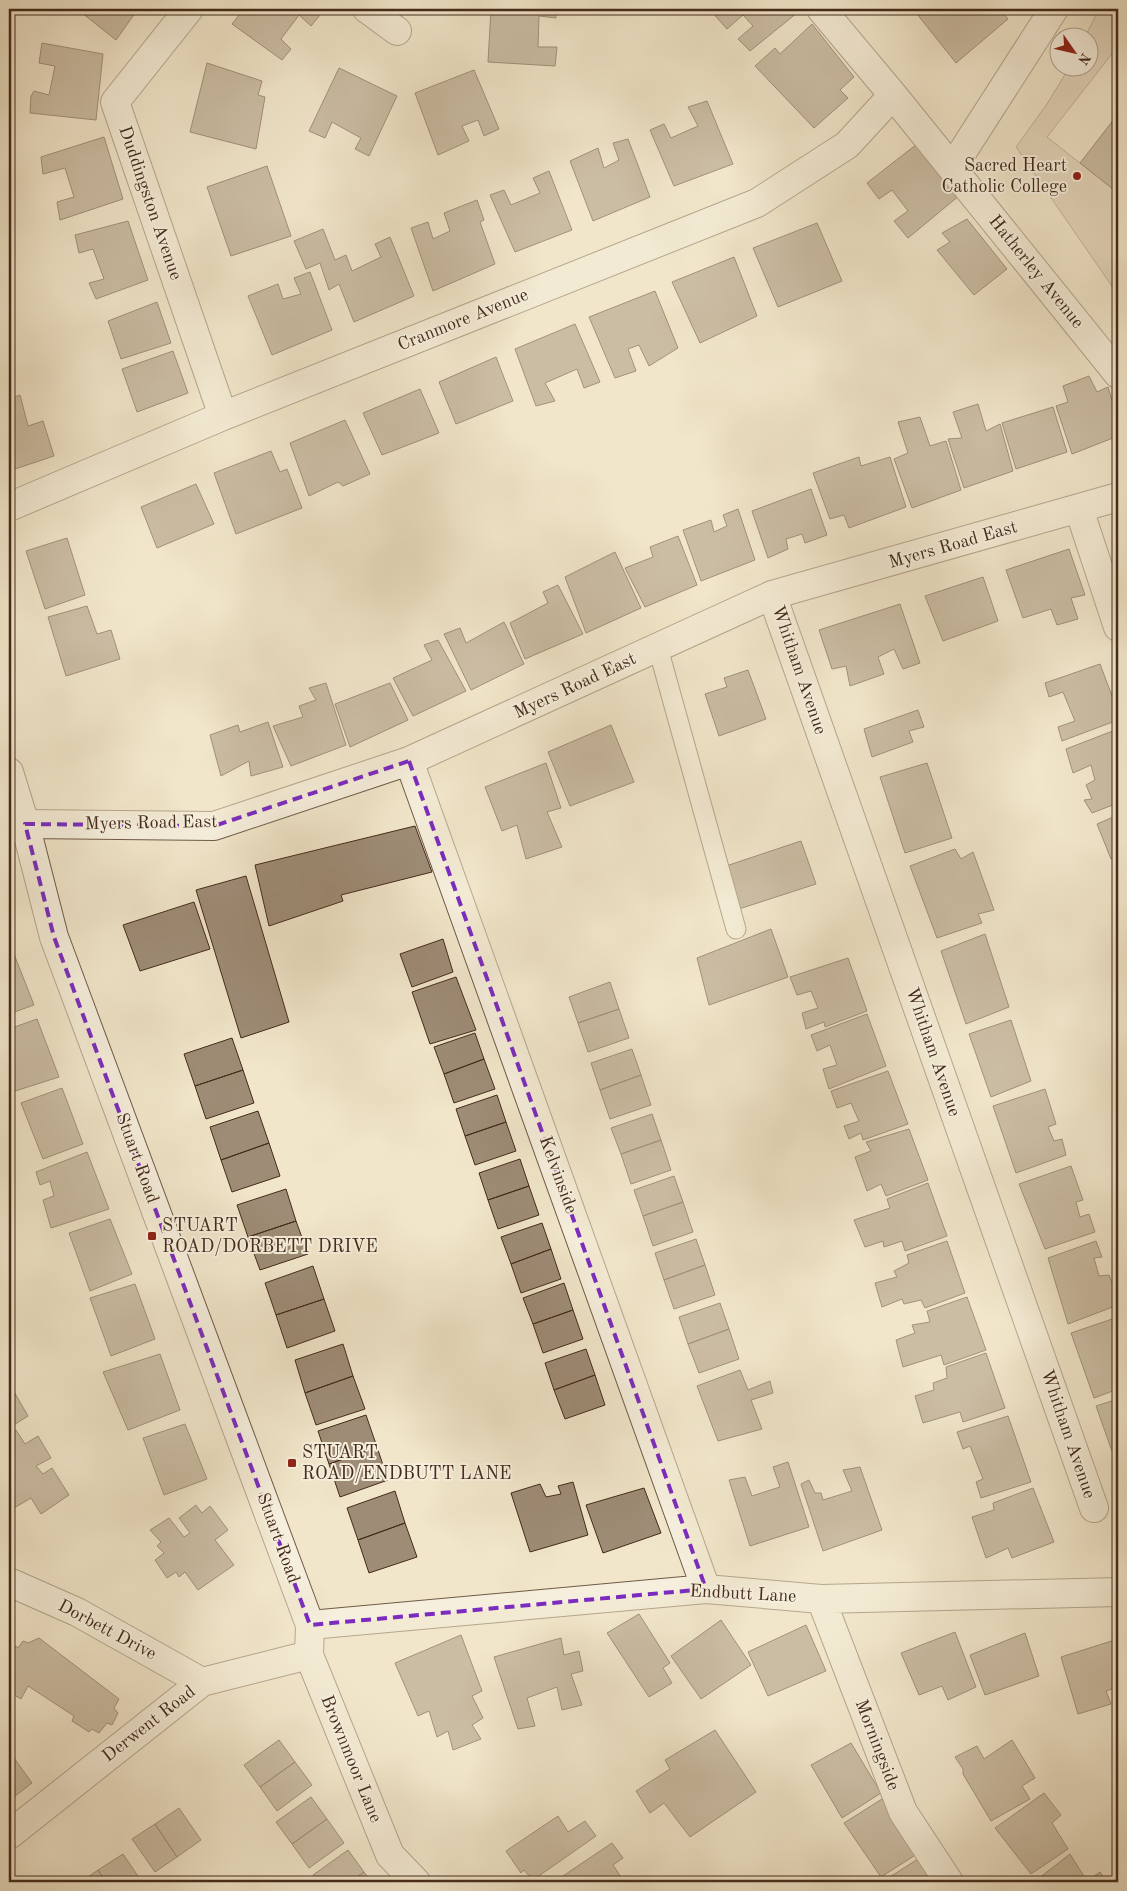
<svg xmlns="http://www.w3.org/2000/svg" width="1127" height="1891" font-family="'Old Standard TT',serif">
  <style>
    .green { fill: #d4c6ac; stroke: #8c7863 }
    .building { fill: #9e8c76; stroke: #442b1a }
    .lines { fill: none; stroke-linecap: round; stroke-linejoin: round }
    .service-casing { stroke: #6f5a46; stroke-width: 21 }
    .minor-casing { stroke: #6f5a46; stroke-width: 30 }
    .tertiary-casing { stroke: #6f5a46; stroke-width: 30 }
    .service { stroke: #f6efdd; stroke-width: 19 }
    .minor { stroke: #f6efdd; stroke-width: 28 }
    .tertiary { stroke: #f6efdd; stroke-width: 28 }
    .marked { fill: none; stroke: #7b2cbf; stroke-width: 4; stroke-dasharray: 10 6; stroke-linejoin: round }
    .poi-dot { fill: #8f2418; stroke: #f6efdd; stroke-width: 2 }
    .labels { text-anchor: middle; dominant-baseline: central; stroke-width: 4; stroke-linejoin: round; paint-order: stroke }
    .poi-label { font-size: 18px; fill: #442b1a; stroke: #f6efdd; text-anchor: start }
    .street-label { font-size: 18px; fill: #442b1a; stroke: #f6efdd }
  </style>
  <rect width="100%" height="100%" fill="#f1e6ca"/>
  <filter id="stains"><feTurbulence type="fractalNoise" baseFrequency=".004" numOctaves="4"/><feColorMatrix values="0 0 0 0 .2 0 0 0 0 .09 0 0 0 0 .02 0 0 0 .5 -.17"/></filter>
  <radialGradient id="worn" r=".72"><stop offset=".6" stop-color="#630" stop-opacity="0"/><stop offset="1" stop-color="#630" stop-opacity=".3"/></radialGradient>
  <!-- green -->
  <path class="green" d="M1099 9H1118V46L1047 137 1118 193V295L1016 147 1047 104 1069 68H1090V38L1085 37Z"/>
  <!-- building -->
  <path class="building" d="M77 9H138L116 40Z
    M244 9H325L311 26 299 15 281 39 291 49 282 60 232 24Z
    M491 9H555L556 18 539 16 538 47H557L555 66 488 62Z
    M709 9H793L797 13 750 51 738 39 753 26 743 15 727 29Z
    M913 9H1000L1008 19 956 63Z
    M812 24 854 77 840 90 848 98 814 128 755 66 775 48 780 54Z
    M42 43 103 54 96 120 30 113 31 96 34 91 49 95 55 66 39 63Z
    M207 63 262 81 258 95 265 97 256 149 190 132Z
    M339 68 397 96 369 156 355 149 361 138 332 122 325 138 309 131Z
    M474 70 499 129 484 136 478 120 462 126 469 141 438 155 415 93Z
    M707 101 733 164 674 186 650 130 664 124 671 138 698 126 688 107Z
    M1118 114V193L1080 163Z
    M104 137 123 199 60 220 57 202 74 197 65 168 43 174 41 157Z
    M628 139 650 197 593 221 570 161 598 148 604 168 619 160 613 143Z
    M917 144 960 195 908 238 894 221 908 211 892 190 879 199 867 183Z
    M267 166 291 236 231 256 207 187Z
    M549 171 572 230 515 252 490 195 504 190 511 205 540 193 533 178Z
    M477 200 484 220 480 222 495 264 433 291 411 228 428 222 433 239 450 231 444 213Z
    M967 219 1007 269 974 295 937 250 950 242 942 233Z
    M128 221 148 280 96 299 89 283 104 279 93 249 79 253 75 235Z
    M817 223 842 281 778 307 753 248Z
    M323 229 335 260 346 255 352 271 381 257 375 244 390 237 414 296 354 322 339 284 329 290 320 263 306 269 294 241Z
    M734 257 757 316 700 343 672 282Z
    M310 272 332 330 272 355 248 296 278 284 283 299 301 294 294 278Z
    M655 291 678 348 649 366 639 345 628 349 636 371 615 378 589 317Z
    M157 302 171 343 121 359 108 321Z
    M575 324 600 382 584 388 577 369 545 383 555 401 536 406 515 349Z
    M173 351 188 393 137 412 122 369Z
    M496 357 513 401 456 424 439 382Z
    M1089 376 1097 392 1108 387 1118 420V436L1072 454 1056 406 1068 402 1063 386Z
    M420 389 439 433 382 455 363 413Z
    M20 395 28 426 43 421 54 456 9 471V399Z
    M978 404 986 431 1000 424 1013 471 964 488 948 439 962 438 953 412Z
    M1053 407 1067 452 1016 469 1002 423Z
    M920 417 930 446 946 441 961 490 912 508 894 459 908 453 898 422Z
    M345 420 370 474 343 486 338 482 309 496 290 443Z
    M271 451 280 472 287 469 302 508 236 534 214 473Z
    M859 457 861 466 890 457 906 507 849 528 844 515 830 519 813 473Z
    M196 484 214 524 157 548 141 507Z
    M811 489 827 535 805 543 802 534 786 539 788 549 768 558 752 511Z
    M738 509 755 560 701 581 683 530 711 520 714 532 727 526 723 515Z
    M678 536 697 585 645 607 625 568 653 557 650 547Z
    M67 538 85 595 45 609 26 551Z
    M1069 549 1085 595 1071 598 1078 619 1057 625 1051 609 1023 618 1006 570Z
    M615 552 641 608 586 633 565 577Z
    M983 577 998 621 943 641 925 596Z
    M558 585 583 634 525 659 510 623 548 603 543 592Z
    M900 604 920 663 903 669 894 649 878 657 884 674 850 686 846 666 832 669 819 630Z
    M87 606 97 634 111 630 120 659 66 676 48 617Z
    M504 622 524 664 471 690 444 634 460 628 466 643Z
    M438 640 466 691 413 716 393 678 432 660 424 645Z
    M1100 664 1118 712V720L1062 741 1058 727 1075 721 1063 692 1049 697 1045 683Z
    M748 670 766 719 719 736 705 694 727 687 724 678Z
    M326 683 346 745 291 766 273 726 303 717 299 706 316 700 309 688Z
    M390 683 408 720 350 747 335 704Z
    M918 710 924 727 909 731 913 742 872 757 864 729Z
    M268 722 283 767 251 776 249 761 221 776 210 735 238 725 240 732Z
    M611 725 634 782 570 806 548 752Z
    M1118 729V803L1092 813 1084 800 1092 799 1086 785 1095 780 1091 765 1073 773 1066 749Z
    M546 763 561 808 547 812 562 847 526 859 517 825 502 831 485 787Z
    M927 763 952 838 905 853 880 777Z
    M1118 815V856L1111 859 1097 824Z
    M415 826 432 872 341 895 343 901 269 926 255 865Z
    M801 841 816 884 739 909 726 866Z
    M955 849 961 859 973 852 994 910 978 914 982 923 937 938 910 866Z
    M246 876 289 1022 241 1038 196 890Z
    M194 902 210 949 140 971 123 925Z
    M771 929 788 977 709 1005 697 958Z
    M985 934 1009 1007 966 1024 941 951Z
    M443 939 453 972 412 987 400 954Z
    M12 949 34 1005 9 1014V950Z
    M848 958 867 1011 825 1027 824 1022 806 1029 802 1013 818 1008 811 991 797 995 790 977Z
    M456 977 476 1030 430 1044 412 992Z
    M610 982 619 1009 578 1023 569 997Z
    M619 1009 629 1038 588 1052 578 1023Z
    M867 1014 886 1066 829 1089 823 1069 837 1065 830 1045 817 1051 811 1035Z
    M37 1019 59 1077 9 1093V1029Z
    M1011 1020 1031 1081 991 1097 969 1034Z
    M475 1033 484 1059 444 1074 434 1047Z
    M232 1038 243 1070 195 1086 184 1054Z
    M632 1049 641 1075 600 1090 591 1063Z
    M484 1059 495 1089 454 1103 444 1074Z
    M243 1070 254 1103 206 1119 195 1086Z
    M888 1071 908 1124 863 1140 861 1133 849 1139 844 1126 859 1121 851 1103 837 1108 831 1091Z
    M641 1075 651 1105 610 1119 600 1090Z
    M62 1088 83 1144 43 1159 21 1103Z
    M1045 1089 1056 1124 1048 1127 1054 1141 1062 1139 1066 1155 1016 1173 993 1106Z
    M497 1095 506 1122 465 1136 456 1109Z
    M258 1111 269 1143 221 1160 210 1127Z
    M652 1114 661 1140 621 1154 611 1128Z
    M506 1122 516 1151 475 1165 465 1136Z
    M909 1129 928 1180 886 1196 881 1184 867 1191 855 1157 871 1151 866 1142Z
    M661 1140 671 1170 631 1184 621 1154Z
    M269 1143 280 1176 232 1192 221 1160Z
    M87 1152 109 1209 51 1228 43 1200 54 1196 50 1181 40 1185 36 1172Z
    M520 1159 529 1186 488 1200 479 1173Z
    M1071 1166 1083 1200 1076 1202 1080 1217 1089 1214 1095 1232 1045 1249 1019 1184Z
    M674 1176 683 1202 643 1216 634 1190Z
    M928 1183 947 1236 905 1251 902 1241 884 1247 883 1241 865 1247 854 1220 890 1208 887 1199Z
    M529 1186 539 1215 498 1229 488 1200Z
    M286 1189 296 1221 248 1237 237 1205Z
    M683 1202 693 1232 653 1246 643 1216Z
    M110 1219 132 1274 90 1291 69 1233Z
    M296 1221 308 1254 260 1270 248 1237Z
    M542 1223 551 1249 511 1264 501 1237Z
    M696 1239 705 1265 664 1280 655 1253Z
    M947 1241 965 1293 925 1308 921 1300 904 1304 902 1299 882 1307 875 1283 897 1277 894 1271 909 1263 907 1255Z
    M1096 1241 1102 1257 1094 1258 1099 1276 1109 1275 1118 1300V1305L1068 1324 1048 1258Z
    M551 1249 561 1279 521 1293 511 1264Z
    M705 1265 715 1295 674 1309 664 1280Z
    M313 1266 324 1299 276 1315 265 1283Z
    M564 1283 573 1310 533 1324 523 1298Z
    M135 1284 155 1339 111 1356 90 1298Z
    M967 1297 986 1350 944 1365 941 1355 903 1367 896 1340 915 1333 912 1325 930 1322 927 1311Z
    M324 1299 335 1331 287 1348 276 1315Z
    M720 1303 729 1329 688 1344 679 1317Z
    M573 1310 583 1339 543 1353 533 1324Z
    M1118 1317V1389L1094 1398 1071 1333Z
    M729 1329 739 1359 699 1373 688 1344Z
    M343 1344 353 1376 305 1393 295 1360Z
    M586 1349 595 1375 554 1390 545 1363Z
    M986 1353 1005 1408 963 1422 960 1412 923 1423 915 1396 934 1390 933 1383 947 1378 946 1367Z
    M160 1354 180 1410 128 1430 103 1372Z
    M740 1370 748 1390 770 1381 773 1393 751 1400 762 1429 718 1441 697 1386Z
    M595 1375 605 1405 565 1419 554 1390Z
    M353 1376 365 1409 316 1425 305 1393Z
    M9 1383 28 1416 9 1428Z
    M1118 1399V1468L1096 1406Z
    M366 1415 377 1447 329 1464 318 1431Z
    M1008 1416 1031 1482 981 1498 976 1482 983 1479 970 1446 963 1449 957 1432Z
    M185 1424 207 1479 164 1495 143 1438Z
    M16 1430 25 1444 38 1436 51 1458 36 1466 43 1474 52 1468 69 1495 41 1514 31 1498 9 1511V1436Z
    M377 1447 388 1480 340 1497 329 1464Z
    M788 1462 809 1527 750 1546 729 1480 745 1477 752 1496 780 1487 773 1467Z
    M860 1467 882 1530 823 1551 801 1484 809 1480 815 1493H821L823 1500 852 1491 843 1470Z
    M573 1482 588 1535 530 1552 511 1493 540 1484 546 1497 561 1494 558 1486Z
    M644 1488 661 1533 603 1553 586 1505Z
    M1033 1488 1054 1542 1012 1558 1008 1548 986 1558 972 1517 994 1510 993 1503Z
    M395 1491 405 1523 358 1540 347 1508Z
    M196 1505 202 1513 210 1506 228 1530 215 1540 234 1565 198 1590 185 1572 179 1577 176 1572 167 1578 155 1560 164 1553 157 1546 161 1542 150 1530 169 1518 184 1537 190 1533 179 1518Z
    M405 1523 417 1557 369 1573 358 1540Z
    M639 1614 670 1663 663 1668 672 1683 649 1697 607 1633Z
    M721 1620 751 1665 701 1699 671 1656Z
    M806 1625 826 1671 768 1696 748 1652Z
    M955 1632 976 1687 948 1700 942 1686 919 1695 901 1653Z
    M1025 1633 1039 1676 985 1695 970 1655Z
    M461 1635 482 1691 472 1696 483 1718 472 1725 481 1739 453 1750 448 1731 437 1737 429 1711 418 1716 395 1663Z
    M39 1638 119 1699 114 1708 118 1713 112 1725 107 1723 99 1733 92 1729 89 1732 72 1721 74 1716 28 1686 21 1699 9 1692V1653L16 1646 18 1648 23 1641 28 1643Z
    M561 1638 564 1655 579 1651 583 1671 571 1674 582 1705 562 1710 557 1687 527 1698 535 1726 518 1729 494 1657Z
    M1118 1639V1687L1106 1691 1111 1704 1078 1714 1061 1657Z
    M715 1730 756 1792 690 1837 664 1803 650 1813 636 1791 670 1769 665 1760Z
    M279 1740 295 1762 260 1787 244 1765Z
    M1012 1740 1035 1778 1022 1786 1030 1799 991 1821 963 1774V1769L955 1757 977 1746 984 1759Z
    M851 1743 881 1793 842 1818 811 1765Z
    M9 1751 32 1783 9 1801Z
    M295 1762 312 1785 277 1811 260 1787Z
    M1044 1793 1061 1815 1052 1823 1068 1849 1031 1874 995 1828Z
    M311 1797 327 1819 292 1844 276 1822Z
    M882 1799 917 1854 881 1877 844 1823Z
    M179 1808 201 1840 177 1857 155 1824Z
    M558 1816 568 1832 585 1821 596 1836 533 1880 524 1870 521 1873 506 1851Z
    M327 1819 344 1843 309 1868 292 1844Z
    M155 1824 177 1857 155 1872 132 1839Z
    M612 1843 623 1858 613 1865 623 1880 619 1882H554Z
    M348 1850 364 1872 350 1882H319L313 1875Z
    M123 1854 142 1882H106L98 1870Z
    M1070 1854 1087 1881 1100 1872 1107 1882H1034Z
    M921 1857 937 1882H882Z
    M98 1870 106 1882H81Z
    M364 1872 372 1882H350Z"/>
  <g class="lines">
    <!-- service casing -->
    <g class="service-casing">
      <path id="service" d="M658 648 736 929"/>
    </g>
    <!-- minor casing -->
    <g class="minor-casing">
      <path id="minor" d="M189 9 115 102 223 416
        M367 9 397 31
        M821 9 893 95 1118 374
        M952 168 1054 9
        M9 507 223 416 757 203 847 145 893 95
        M1079 509 1118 627
        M772 595 1094 1508
        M409 761 706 1589
        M9 828 25 824 214 826 409 761 772 595 1118 497
        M9 1582 77 1612 202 1682
        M821 1599 903 1812 949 1882
        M310 1625 706 1589 821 1599 1118 1592
        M9 1835 202 1682 309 1655"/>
    </g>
    <!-- tertiary casing -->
    <g class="tertiary-casing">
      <path id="tertiary" d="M9 772 25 824 54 937 310 1625 309 1655 390 1855 416 1882"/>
    </g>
    <!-- service -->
    <use href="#service" class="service"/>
    <!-- minor -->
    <use href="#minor" class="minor"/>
    <!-- tertiary -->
    <use href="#tertiary" class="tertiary"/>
  </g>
  <!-- marked area -->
  <path d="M0 0H1127V1891H0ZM409 761 706 1589 310 1625 54 937 25 824 214 826Z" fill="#f1e6ca" fill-opacity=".55" fill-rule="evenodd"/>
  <path class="marked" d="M409 761 706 1589 310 1625 54 937 25 824 214 826Z"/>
  <!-- markers -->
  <g class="poi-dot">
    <circle cx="1077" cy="176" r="5"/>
    <rect x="147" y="1231" width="10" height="10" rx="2.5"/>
    <rect x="287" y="1458" width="10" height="10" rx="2.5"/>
  </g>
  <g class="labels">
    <!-- poi labels -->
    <g class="poi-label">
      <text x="1067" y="166" text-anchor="end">Sacred Heart<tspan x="1067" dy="21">Catholic College</tspan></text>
      <text x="162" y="1226">STUART<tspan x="162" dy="21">ROAD/DORBETT DRIVE</tspan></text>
      <text x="302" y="1453">STUART<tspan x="302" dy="21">ROAD/ENDBUTT LANE</tspan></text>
    </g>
    <!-- street labels -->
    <g class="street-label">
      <text transform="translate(150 203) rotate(71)">Duddingston Avenue</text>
      <text transform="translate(1036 272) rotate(51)">Hatherley Avenue</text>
      <text transform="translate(463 320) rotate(-22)">Cranmore Avenue</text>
      <text transform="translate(953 545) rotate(-16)">Myers Road East</text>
      <text transform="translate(799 670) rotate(71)">Whitham Avenue</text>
      <text transform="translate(575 686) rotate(-25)">Myers Road East</text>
      <text transform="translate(151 823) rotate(-1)">Myers Road East</text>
      <text transform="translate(933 1052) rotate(71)">Whitham Avenue</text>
      <text transform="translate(137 1158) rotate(70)">Stuart Road</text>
      <text transform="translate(558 1175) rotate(70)">Kelvinside</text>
      <text transform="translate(1068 1434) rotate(71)">Whitham Avenue</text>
      <text transform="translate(278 1538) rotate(70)">Stuart Road</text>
      <text transform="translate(743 1594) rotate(3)">Endbutt Lane</text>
      <text transform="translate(107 1630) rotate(28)">Dorbett Drive</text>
      <text transform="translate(149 1724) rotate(-38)">Derwent Road</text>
      <text transform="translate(877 1745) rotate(69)">Morningside</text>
      <text transform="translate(351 1759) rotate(68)">Brownmoor Lane</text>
    </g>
  </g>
  <!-- margin -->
  <rect width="1127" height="1891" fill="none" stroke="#f1e6ca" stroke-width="30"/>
  <rect x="10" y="10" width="1107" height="1871" fill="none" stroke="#442b1a" stroke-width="2.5"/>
  <rect x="15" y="15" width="1097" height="1861" fill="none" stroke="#442b1a"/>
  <!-- north arrow -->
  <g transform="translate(1074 52) rotate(124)"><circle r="24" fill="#f6efdd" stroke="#afa18f"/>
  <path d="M0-4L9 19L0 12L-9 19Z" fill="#8f2418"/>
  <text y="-8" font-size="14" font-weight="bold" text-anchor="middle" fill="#442b1a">N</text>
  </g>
  <rect width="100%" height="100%" filter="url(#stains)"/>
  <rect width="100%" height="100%" fill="url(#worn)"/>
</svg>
